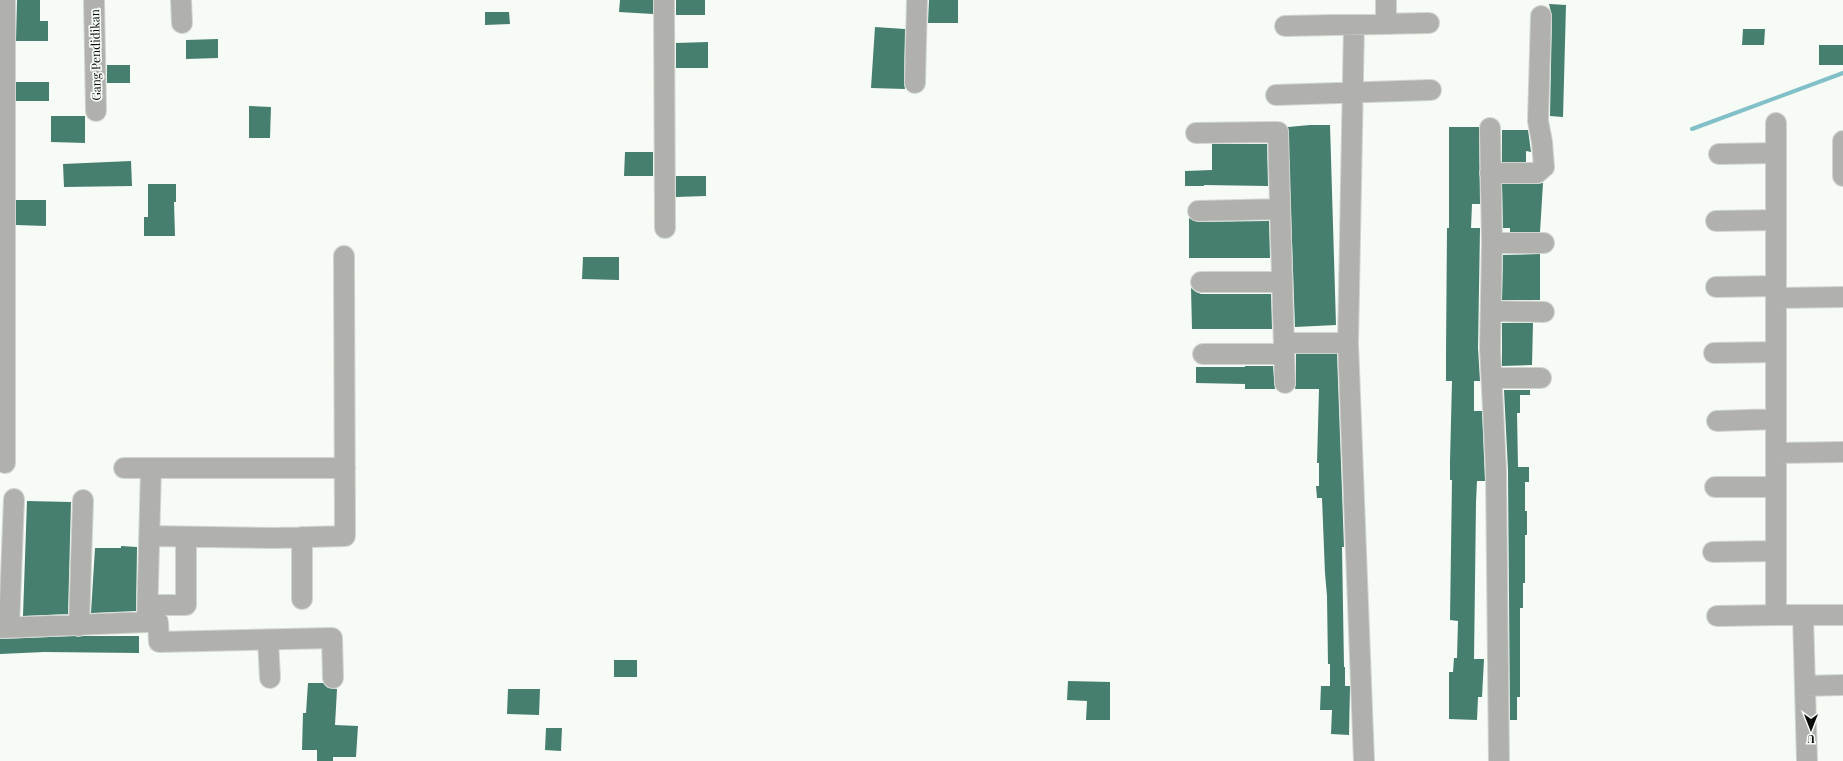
<svg xmlns="http://www.w3.org/2000/svg" width="1843" height="761" font-family="'Playfair Display',serif">
  <style>
    .lines { fill: none; stroke-linecap: round; stroke-linejoin: round }
    .stream { stroke: #82c0c9; stroke-width: 4 }
    .building { fill: #467e6f }
    .minor-casing { stroke: #d0d5cf; stroke-width: 22 }
    .minor { stroke: #b0b0ad; stroke-width: 20 }
    .labels { text-anchor: middle; dominant-baseline: central; stroke-width: 3.5; stroke-linejoin: round; paint-order: stroke }
    .street-label { font-size: 12px; fill: #0a0c0a; stroke: #f6fbf5 }
  </style>
  <rect width="100%" height="100%" fill="#f6fbf5"/>
  <g class="lines">
    <!-- stream -->
    <path class="stream" d="M1692 129 1843 73"/>
  </g>
  <!-- building -->
  <path class="building" d="M17 0H40V21H48V41H16Z
    M620 0H653V14L619 12Z
    M676 0H705V15H676Z
    M929 0H958V23H928Z
    M1549 4 1566 5 1563 117 1550 116 1552 16Z
    M485 12H509L510 24 485 25Z
    M875 27 905 29 904 83 905 89 871 88Z
    M1743 29H1765L1764 45H1742Z
    M218 39V58L186 59V40Z
    M708 42V68H676V43Z
    M1819 45H1843V65H1819Z
    M107 65H130V83H107Z
    M16 82H49V101H16Z
    M249 106 271 107 270 138H249Z
    M51 116H85V143L51 142Z
    M1310 125H1330L1336 325 1295 327 1288 127Z
    M1449 127H1479L1480 204H1472L1471 228H1480L1478 348 1480 381H1474V411H1482L1485 481H1477L1476 502 1474 659H1484L1482 697H1478L1477 720 1449 719V672H1453L1454 658H1457L1458 621 1450 620 1452 480H1450V462L1452 381H1446V355L1447 228H1449Z
    M1502 130H1528L1531 152 1526 151V162H1502Z
    M1212 144H1267L1268 186 1204 185V186H1185V171L1212 170Z
    M625 152H653V176H624Z
    M131 161 132 186 64 187 63 164Z
    M676 176H706V196L676 197Z
    M1543 183 1540 232H1510V228H1503L1502 184H1537Z
    M148 184H176V202H174L175 236H144V217H148Z
    M16 200H46V226L16 225Z
    M1189 218 1198 222 1269 221 1270 258H1189Z
    M1540 254V300H1502L1503 255Z
    M583 257H619V280L582 279Z
    M1191 288 1196 292 1201 294H1271L1272 329H1192Z
    M1502 323H1533L1532 365 1502 366Z
    M1296 354H1337L1344 547H1342L1344 667H1345V686H1350L1349 735 1331 734 1332 710H1320L1321 686H1330V664H1328L1327 596 1325 573 1322 498H1317L1316 486H1319V463H1317L1319 389H1295L1296 383Z
    M1245 366H1273L1275 389H1245V384L1196 383V367H1245Z
    M1504 390H1530V395H1520V413H1517L1518 467H1529V482H1525V511H1527V535H1525V583H1523V608H1520V697H1517V720H1510L1508 470Z
    M27 501 71 502 68 614 23 616Z
    M121 546 137 547 136 611 91 613 95 548H121Z
    M75 636H139V653L44 652 0 654V639Z
    M614 660H637V677H614Z
    M1068 681 1110 682V720H1086L1087 701 1067 700Z
    M308 683H323L328 688 337 689 335 725 358 726 356 757H333V761H317V750H302L303 713H306Z
    M508 689H540L539 715 507 714Z
    M546 728H562L561 751 545 750Z"/>
  <g class="lines">
    <!-- minor casing -->
    <g class="minor-casing">
      <path id="minor" d="M94 0 96 111
        M181 0 182 23
        M664 0 665 228
        M1386 0V24
        M1354 25 1348 343 1364 761
        M1285 26 1429 23
        M915 83 917 0
        M1276 95 1431 90
        M1776 123V615H1843
        M1490 128 1492 243 1490 348 1496 470 1499 761
        M1196 133 1278 132 1285 383
        M1843 141V176
        M1719 154 1776 153
        M1490 173H1537L1544 167 1542 142 1538 121 1541 16
        M1198 211 1280 209
        M1716 221 1776 220
        M1492 243H1544
        M1201 282H1282
        M1716 287 1776 286
        M1776 298 1843 297
        M1491 311 1544 312
        M1284 343H1348
        M1714 353 1776 352
        M1203 354H1284
        M1492 378H1541
        M1717 421 1776 419
        M1776 453 1843 452
        M5 463V0
        M124 468H345
        M1715 487H1775
        M150 536 276 538 345 536 344 256
        M1713 552 1775 551
        M302 599V537
        M148 605H186V537
        M1803 615 1807 761
        M1717 616 1776 615
        M147 622H158L159 642 332 638 333 678
        M79 626 83 500
        M0 628 147 622 151 468
        M9 628 14 499
        M268 640 270 678
        M1805 686 1843 685"/>
    </g>
    <!-- minor -->
    <use href="#minor" class="minor"/>
  </g>
  <g class="labels">
    <!-- street labels -->
    <g class="street-label">
      <text transform="translate(95 55) rotate(-91)">Gang Pendidikan</text>
    </g>
  </g>
  <!-- north arrow -->
  <g transform="translate(1811 729) rotate(180)" stroke="#f6fbf5" stroke-width="3" paint-order="stroke">
  <path d="M0-3L7 15L0 10L-7 15Z" fill="#0a0c0a"/>
  <text y="-6" font-size="11" font-weight="bold" text-anchor="middle" fill="#0a0c0a">U</text>
  </g>
</svg>
